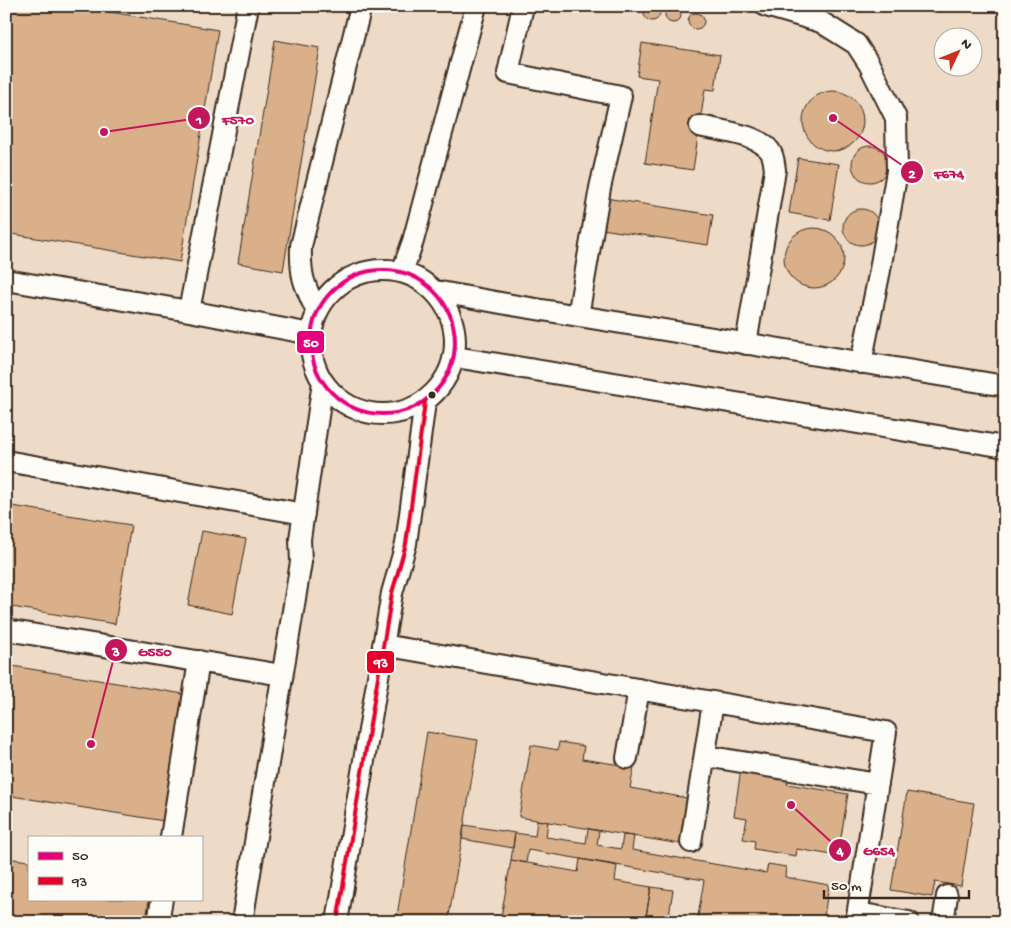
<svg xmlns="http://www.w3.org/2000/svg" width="1011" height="928" font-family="'Gochi Hand',sans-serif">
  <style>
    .built { fill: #eddbc7; fill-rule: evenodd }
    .building { fill: #d9b08a; stroke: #3b2a1e }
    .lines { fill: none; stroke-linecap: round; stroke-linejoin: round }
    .minor-casing { stroke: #3b2a1e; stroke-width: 24 }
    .minor { stroke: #fdfcf7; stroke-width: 20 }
    .bus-1-casing { stroke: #fdfcf7; stroke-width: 8 }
    .bus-2-casing { stroke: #fdfcf7; stroke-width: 8 }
    .bus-1 { stroke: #e5007d; stroke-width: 4 }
    .bus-2 { stroke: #e4002b; stroke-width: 4 }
    .bus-dot { fill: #3b2a1e; stroke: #fdfcf7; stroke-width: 2 }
    .leader { fill: none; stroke: #c2185b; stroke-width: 2 }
    .callout-dot { fill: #c2185b; stroke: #fdfcf7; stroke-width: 2 }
    .mark-label { font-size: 15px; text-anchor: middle; font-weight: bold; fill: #fff }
    .callout-label { font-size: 15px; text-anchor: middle; font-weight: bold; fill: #c2185b; stroke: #fdfcf7; stroke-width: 5; stroke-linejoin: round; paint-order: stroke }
    .line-badge { stroke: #fdfcf7; stroke-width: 2 }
    .badge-label { font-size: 14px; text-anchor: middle; font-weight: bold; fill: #fff }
  </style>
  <rect width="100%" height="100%" fill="#f6ede1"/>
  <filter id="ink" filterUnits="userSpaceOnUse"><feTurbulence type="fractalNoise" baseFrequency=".02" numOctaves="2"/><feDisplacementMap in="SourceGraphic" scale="10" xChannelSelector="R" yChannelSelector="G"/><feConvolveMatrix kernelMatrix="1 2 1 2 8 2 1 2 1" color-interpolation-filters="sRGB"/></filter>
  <g filter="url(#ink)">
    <!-- built -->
    <path class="built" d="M6 6H1005V922H6ZM944 38H974V68H944ZM29 837H201V899H29Z"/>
    <!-- building -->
    <path class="building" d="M644 13a8 8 0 1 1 16 0a8 8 0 1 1-16 0Z
      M6 6H74L218 30 180 262 6 233Z
      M563 6H588L579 11H572Z
      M665 15a8 8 0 1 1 16 0a8 8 0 1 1-16 0Z
      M688 21a8 8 0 1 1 16 0a8 8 0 1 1-16 0Z
      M275 40 320 48 283 271 238 263Z
      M642 43 720 55 715 90 705 89 693 170 645 163 658 79 637 76Z
      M803 121a30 30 0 1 1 60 0a30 30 0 1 1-60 0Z
      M852 164a18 18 0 1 1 36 0a18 18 0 1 1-36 0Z
      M798 158 839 164 830 220 789 213Z
      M599 197 713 215 708 245 595 228Z
      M843 227a18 18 0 1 1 36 0a18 18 0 1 1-36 0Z
      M784 258a30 30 0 1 1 60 0a30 30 0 1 1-60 0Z
      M6 477 11 478 6 505 131 525 115 624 6 606Z
      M202 531 246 539 232 614 188 605Z
      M6 665 184 694 164 821 6 795Z
      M427 732 478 740 462 839 448 922H396Z
      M559 742 584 746 582 759 634 767 630 788 687 798 680 844 519 817 531 745 558 750Z
      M741 769 788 777 787 784 848 794 838 856 797 849 796 856 754 849 755 841 743 839 747 818 734 816Z
      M907 792 974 803 961 886 935 882 932 897 891 890Z
      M537 820 548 822 546 837 586 843 588 829 599 831 597 845 621 849 623 835 634 836 632 850 766 873 768 864 786 867 785 877 829 885 823 922H697L704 880 528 850 526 863 511 860 515 833 535 836Z
      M464 825 515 833 513 848 462 839Z
      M6 858 29 861V899H149L146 922H6Z
      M580 859 617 866 615 881 651 887 645 922H494L495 916 501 917 511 860 578 872Z
      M651 887 673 890 668 922H645Z"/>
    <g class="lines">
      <!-- minor casing -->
      <g class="minor-casing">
        <path id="minor" d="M523 6 508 73 621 96 600 188 578 316
          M766 6 821 22 856 44 869 64 896 118 897 171 880 270 861 363
          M700 126C720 131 758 134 770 151 774 156 774 164 775 170L746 344
          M311 342a72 72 0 1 1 144 0a72 72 0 1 1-144 0Z
          M402 272 413 241 476 6
          M6 280 189 311 311 334
          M435 291 512 305 1005 386
          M189 311 248 6
          M317 312C304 284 300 277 301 246L361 6
          M455 357 1005 447
          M6 461 304 514
          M6 630 282 675
          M383 645 886 732 856 922
          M705 756 878 784
          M627 758 639 689
          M171 837 199 661
          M691 842 713 702
          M858 913 909 922
          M158 922 162 899
          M242 922 301 562 300 539 323 382
          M337 922 392 593 406 544 425 402
          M943 922 947 896"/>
      </g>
      <!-- minor -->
      <use href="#minor" class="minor"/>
      <!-- bus-1 casing -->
      <g class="bus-1-casing">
        <path id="bus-1" d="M311 342a72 72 0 1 1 144 0a72 72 0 1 1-144 0Z"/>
      </g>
      <!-- bus-2 casing -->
      <g class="bus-2-casing">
        <path id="bus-2" d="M337 922 392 593 406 544 425 402"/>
      </g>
      <!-- bus-1 -->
      <use href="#bus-1" class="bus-1"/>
      <!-- bus-2 -->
      <use href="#bus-2" class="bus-2"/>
    </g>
  </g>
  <!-- markers -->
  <circle class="bus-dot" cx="432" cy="395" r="4.5"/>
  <!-- callouts -->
  <path class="leader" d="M104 132L199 118M833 118L912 172M91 744L116 650M791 805L840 850"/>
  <g class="callout-dot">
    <circle cx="104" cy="132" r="5"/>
    <circle cx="833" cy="118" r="5"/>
    <circle cx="91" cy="744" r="5"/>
    <circle cx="791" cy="805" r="5"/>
    <circle cx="199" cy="118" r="12"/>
    <circle cx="912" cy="172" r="12"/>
    <circle cx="116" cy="650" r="12"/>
    <circle cx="840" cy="850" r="12"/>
  </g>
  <g class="mark-label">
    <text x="199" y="124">1</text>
    <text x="912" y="178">2</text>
    <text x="116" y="656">3</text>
    <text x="840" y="855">4</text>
  </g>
  <g class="callout-label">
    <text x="238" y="124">F570</text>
    <text x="949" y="178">F674</text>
    <text x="155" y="656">G550</text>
    <text x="879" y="855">G654</text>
  </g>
  <g class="line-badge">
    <rect x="296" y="330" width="29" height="24" rx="5" fill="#e5007d"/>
    <rect x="366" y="650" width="29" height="24" rx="5" fill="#e4002b"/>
  </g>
  <g class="badge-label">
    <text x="311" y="347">50</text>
    <text x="381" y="667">93</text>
  </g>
  <!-- margin -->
  <rect width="1011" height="928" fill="none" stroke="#fdfcf7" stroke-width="25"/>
  <rect x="12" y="12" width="986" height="903" fill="none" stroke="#3b2a1e" stroke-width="2" filter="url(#ink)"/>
  <!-- legend -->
  <rect x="28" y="836" width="175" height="65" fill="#fdfcf7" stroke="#afa8a0"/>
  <rect x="38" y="852" width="25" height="8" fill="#e5007d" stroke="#afa8a0"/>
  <text x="72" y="860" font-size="15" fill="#3b2a1e">50</text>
  <rect x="38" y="877" width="25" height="8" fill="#e4002b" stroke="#afa8a0"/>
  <text x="72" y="886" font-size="15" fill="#3b2a1e">93</text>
  <!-- north arrow -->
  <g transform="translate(958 52) rotate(47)"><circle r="24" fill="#fdfcf7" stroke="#afa8a0"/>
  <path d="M0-4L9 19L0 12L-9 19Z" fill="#c8321e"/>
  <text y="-8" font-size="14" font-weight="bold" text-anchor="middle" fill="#3b2a1e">N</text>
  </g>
  <!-- scale -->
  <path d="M824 890v8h145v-8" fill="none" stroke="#3b2a1e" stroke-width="2.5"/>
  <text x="831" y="890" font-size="15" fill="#3b2a1e" stroke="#fdfcf7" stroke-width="4" paint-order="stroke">50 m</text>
</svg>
